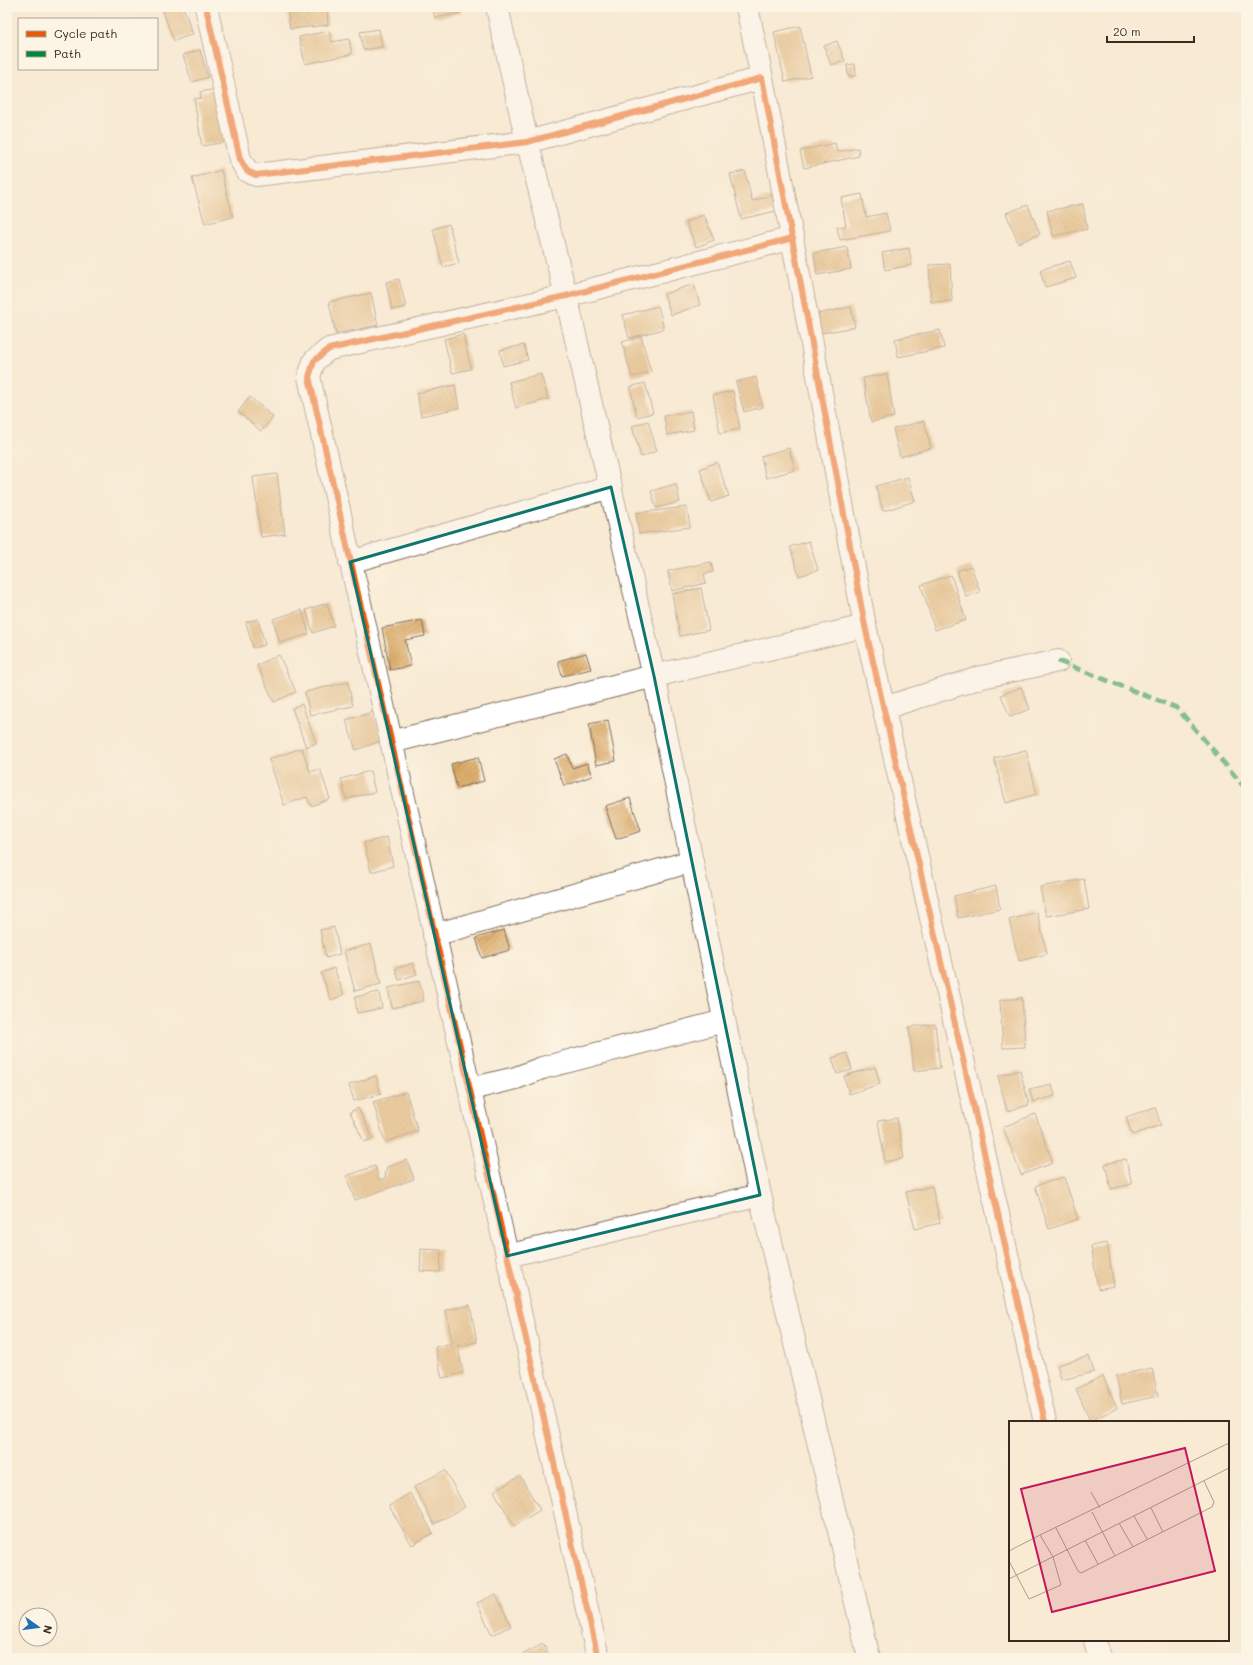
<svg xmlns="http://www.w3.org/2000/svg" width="1253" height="1665" font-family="Mali,sans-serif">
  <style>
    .building { fill: url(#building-hatch) }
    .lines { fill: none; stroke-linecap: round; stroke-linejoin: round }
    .street-casing { stroke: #7d6d5d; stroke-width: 24 }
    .street { stroke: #fff; stroke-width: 22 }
    .quiet { stroke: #00873e; stroke-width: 5; stroke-dasharray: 10 5; stroke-linecap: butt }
    .cycleway-casing { stroke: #fcf5e5; stroke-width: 8 }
    .cycleway { stroke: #e8590c; stroke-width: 6 }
    .marked { fill: none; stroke: #0f766e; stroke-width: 3; stroke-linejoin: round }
    .inset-road { fill: none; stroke: #ac9d8b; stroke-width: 1 }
    .view { fill: #c2185b; fill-opacity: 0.15; stroke: #c2185b; stroke-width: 2 }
    .inset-edge { fill: none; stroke: #3b2a1e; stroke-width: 2 }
  </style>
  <defs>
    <pattern id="building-hatch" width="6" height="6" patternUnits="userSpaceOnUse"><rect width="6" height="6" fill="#d9a55e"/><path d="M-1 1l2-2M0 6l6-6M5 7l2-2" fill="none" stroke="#b1874d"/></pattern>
  </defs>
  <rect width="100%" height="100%" fill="#fcf5e5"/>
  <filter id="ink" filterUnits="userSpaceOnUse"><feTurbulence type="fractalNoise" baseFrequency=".025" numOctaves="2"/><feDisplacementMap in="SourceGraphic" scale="8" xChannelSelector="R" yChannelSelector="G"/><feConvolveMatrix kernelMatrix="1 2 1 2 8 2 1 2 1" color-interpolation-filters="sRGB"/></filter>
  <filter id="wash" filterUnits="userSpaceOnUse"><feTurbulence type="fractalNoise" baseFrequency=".012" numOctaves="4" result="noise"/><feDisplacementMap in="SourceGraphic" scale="16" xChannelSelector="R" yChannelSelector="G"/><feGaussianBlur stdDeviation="0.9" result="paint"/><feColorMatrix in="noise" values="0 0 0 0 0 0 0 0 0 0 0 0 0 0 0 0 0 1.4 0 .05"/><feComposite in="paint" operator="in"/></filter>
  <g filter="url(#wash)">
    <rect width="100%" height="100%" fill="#f8ead3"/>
    <g id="blocks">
      <!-- building -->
      <path class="building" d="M161 7H183L193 34 174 41Z
        M287 7H327L328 25 290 29Z
        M432 7H459L461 13 435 18Z
        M800 26 811 76 785 82 774 32Z
        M379 29 382 47 363 50 360 32Z
        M329 31 332 42 349 39 352 54 305 64 299 37Z
        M837 41 845 61 831 65 824 46Z
        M200 50 208 77 192 82 183 55Z
        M855 64 856 76H848L847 65Z
        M223 88 232 141 202 146 194 99 201 98 200 92Z
        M835 143 837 152 858 148 859 156 804 168 800 151Z
        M221 170 233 217 205 224 192 178Z
        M745 171 752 201 773 195 776 211 741 219 730 174Z
        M862 194 866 217 886 213 890 231 840 240 837 227 846 226 841 198Z
        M1083 204 1087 229 1053 236 1047 211Z
        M1028 205 1040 234 1018 243 1006 213Z
        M704 215 714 240 696 247 686 222Z
        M449 224 459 263 443 267 433 229Z
        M847 247 851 269 817 275 814 253Z
        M909 248 912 265 885 270 882 253Z
        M1070 261 1076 278 1045 287 1040 270Z
        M950 264 952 301 931 302 929 265Z
        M399 279 406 307 392 310 386 282Z
        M694 284 700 305 671 315 664 294Z
        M371 293 378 325 336 334 329 302Z
        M658 306 664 329 629 338 623 315Z
        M851 307 855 327 816 334 812 315Z
        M940 330 944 348 898 357 895 339Z
        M463 334 471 369 452 373 444 339Z
        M641 336 651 372 632 377 622 342Z
        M524 345 528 360 503 366 500 350Z
        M541 374 548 399 516 408 509 382Z
        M887 374 894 417 871 422 863 378Z
        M756 377 763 407 744 412 736 382Z
        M645 383 653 413 637 417 630 387Z
        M455 385 459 408 421 416 417 393Z
        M733 391 740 429 720 433 713 395Z
        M250 397 273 417 261 431 238 412Z
        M691 411 694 430 667 435 664 416Z
        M648 421 657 451 641 457 632 426Z
        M924 421 931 448 900 457 893 429Z
        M789 448 795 470 766 478 761 456Z
        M717 462 729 496 711 502 700 469Z
        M277 474 285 534 261 537 253 477Z
        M908 477 915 501 883 511 876 486Z
        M676 484 680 502 656 508 651 491Z
        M687 507 690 527 639 534 636 513Z
        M809 541 818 570 799 576 790 547Z
        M711 562 713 572 704 574 706 583 672 591 668 571Z
        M971 566 980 592 966 597 957 571Z
        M951 575 966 620 935 630 921 585Z
        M701 588 709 630 680 636 672 594Z
        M327 603 334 626 313 633 306 610Z
        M302 610 309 634 280 643 273 619Z
        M258 619 265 645 253 648 246 622Z
        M422 620 425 636 405 640 411 666 390 670 382 628Z
        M586 653 591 669 562 676 558 661Z
        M279 655 296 692 274 702 257 665Z
        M348 682 353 706 310 715 305 692Z
        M1021 687 1030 709 1010 717 1001 695Z
        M302 704 316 743 306 747 292 708Z
        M373 712 383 740 356 750 346 720Z
        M608 720 616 761 596 765 589 724Z
        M302 748 310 772 320 769 330 799 311 806 307 797 284 805 269 759Z
        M1026 750 1037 794 1006 803 994 758Z
        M567 754 572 768 587 763 592 776 564 786 554 759Z
        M478 757 484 781 457 788 451 764Z
        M370 771 375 792 346 799 341 779Z
        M630 798 641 831 616 839 605 806Z
        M387 837 393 866 371 872 364 843Z
        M1084 879 1089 909 1046 916 1040 887Z
        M996 886 1000 909 958 918 954 896Z
        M1037 912 1047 954 1019 961 1009 920Z
        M334 927 340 954 326 958 320 930Z
        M504 930 510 950 482 958 476 938Z
        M371 944 381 984 355 991 344 951Z
        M413 963 417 974 399 980 395 969Z
        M334 968 344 995 331 1000 321 973Z
        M419 981 424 1001 392 1008 388 988Z
        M379 992 382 1008 357 1013 355 997Z
        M1022 998 1025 1047 1003 1048 1000 1000Z
        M935 1024 940 1068 914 1071 909 1027Z
        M847 1053 852 1070 837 1074 832 1058Z
        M875 1067 880 1084 849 1094 844 1076Z
        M1020 1070 1029 1105 1007 1111 998 1076Z
        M376 1076 381 1094 354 1101 349 1085Z
        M1052 1084 1055 1096 1033 1102 1029 1089Z
        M406 1092 418 1131 385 1142 373 1102Z
        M1155 1107 1161 1125 1132 1135 1126 1117Z
        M358 1108 373 1138 364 1142 350 1112Z
        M1035 1114 1053 1163 1021 1175 1003 1127Z
        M897 1118 904 1158 885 1162 878 1121Z
        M1126 1159 1132 1184 1111 1189 1105 1164Z
        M407 1160 414 1179 355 1200 346 1176 375 1166 379 1180 385 1178 387 1167Z
        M1064 1177 1078 1219 1049 1229 1035 1186Z
        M932 1186 940 1223 915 1229 906 1192Z
        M1107 1243 1114 1286 1098 1289 1091 1246Z
        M421 1249 441 1250 440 1272 420 1271Z
        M470 1305 477 1342 458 1346 463 1373 442 1378 435 1347 452 1343 446 1310Z
        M1089 1356 1094 1372 1061 1380 1057 1365Z
        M1152 1368 1158 1396 1122 1404 1116 1376Z
        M1103 1376 1117 1408 1090 1421 1076 1389Z
        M445 1470 465 1507 434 1524 414 1487Z
        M520 1476 540 1510 514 1526 494 1491Z
        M410 1493 433 1533 412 1545 389 1506Z
        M496 1594 511 1626 492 1635 477 1603Z
        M543 1644 551 1658H524L522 1655Z"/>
    </g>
  </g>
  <g filter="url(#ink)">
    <use href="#blocks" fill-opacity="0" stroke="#7d6d5d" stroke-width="1"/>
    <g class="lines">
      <!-- street casing -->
      <g class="street-casing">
        <path id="street" d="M206 7 240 159 247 171 256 175 527 142 762 78 865 626 1045 1422
          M497 7 524 128 566 296 654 676 760 1195 869 1658
          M747 7 762 78
          M350 562 611 487
          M884 708 982 677 1058 661
          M391 742 654 676 865 626
          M434 935 692 861
          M470 1089 516 1078 542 1068 724 1021
          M507 1256 760 1195
          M1095 1640 1099 1658
          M598 1658 309 377 314 361 329 349 566 296 793 238"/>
      </g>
      <!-- street -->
      <use href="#street" class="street"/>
      <!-- quiet -->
      <path class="quiet" d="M1058 661 1177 708 1246 789"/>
      <!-- cycleway casing -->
      <g class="cycleway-casing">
        <path id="cycleway" d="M206 7 240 159 247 171 256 175 527 142 762 78 865 626 1045 1422
          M598 1658 309 377 314 361 329 349 566 296 793 238"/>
      </g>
      <!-- cycleway -->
      <use href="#cycleway" class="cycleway"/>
    </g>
  </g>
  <!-- marked area -->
  <path d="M0 0H1253V1665H0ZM611 487 654 676 760 1195 507 1256 350 562Z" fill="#f8ead3" fill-opacity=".55" fill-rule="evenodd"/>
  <path class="marked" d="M611 487 654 676 760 1195 507 1256 350 562Z"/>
  <!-- overview -->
  <g transform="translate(1009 1421)">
    <rect width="220" height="220" fill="#f8ead3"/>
    <path class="inset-road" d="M82 71 91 87M142 87 154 111M83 91 106 135M125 95 138 118M110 102 124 126M47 107 69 150 72 152 203 86 205 81 195 60M76 119 89 143M0 130 31 114M0 140 20 178 52 164 44 136 31 114 220 22M0 158 220 47"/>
    <path class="view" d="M176 27 206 150 43 191 12 68Z"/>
    <rect width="220" height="220" class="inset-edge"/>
  </g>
  <!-- margin -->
  <rect width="1253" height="1665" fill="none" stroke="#fcf5e5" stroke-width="24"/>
  <!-- legend -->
  <rect x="18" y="18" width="140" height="52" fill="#fcf5e5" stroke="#afa495"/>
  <rect x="26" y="31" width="20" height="6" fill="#e8590c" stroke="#afa495"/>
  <text x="54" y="38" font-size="12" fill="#3b2a1e">Cycle path</text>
  <rect x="26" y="51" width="20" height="6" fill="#00873e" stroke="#afa495"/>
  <text x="54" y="58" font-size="12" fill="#3b2a1e">Path</text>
  <!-- north arrow -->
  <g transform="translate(38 1627) rotate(104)"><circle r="19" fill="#fcf5e5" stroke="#afa495"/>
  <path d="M0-3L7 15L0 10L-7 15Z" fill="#1f6fb2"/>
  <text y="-6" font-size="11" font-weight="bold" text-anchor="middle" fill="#3b2a1e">N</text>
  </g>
  <!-- scale -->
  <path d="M1107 36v6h87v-6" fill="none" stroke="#3b2a1e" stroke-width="2"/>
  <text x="1113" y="36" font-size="12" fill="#3b2a1e" stroke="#fcf5e5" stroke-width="3" paint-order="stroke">20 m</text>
</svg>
